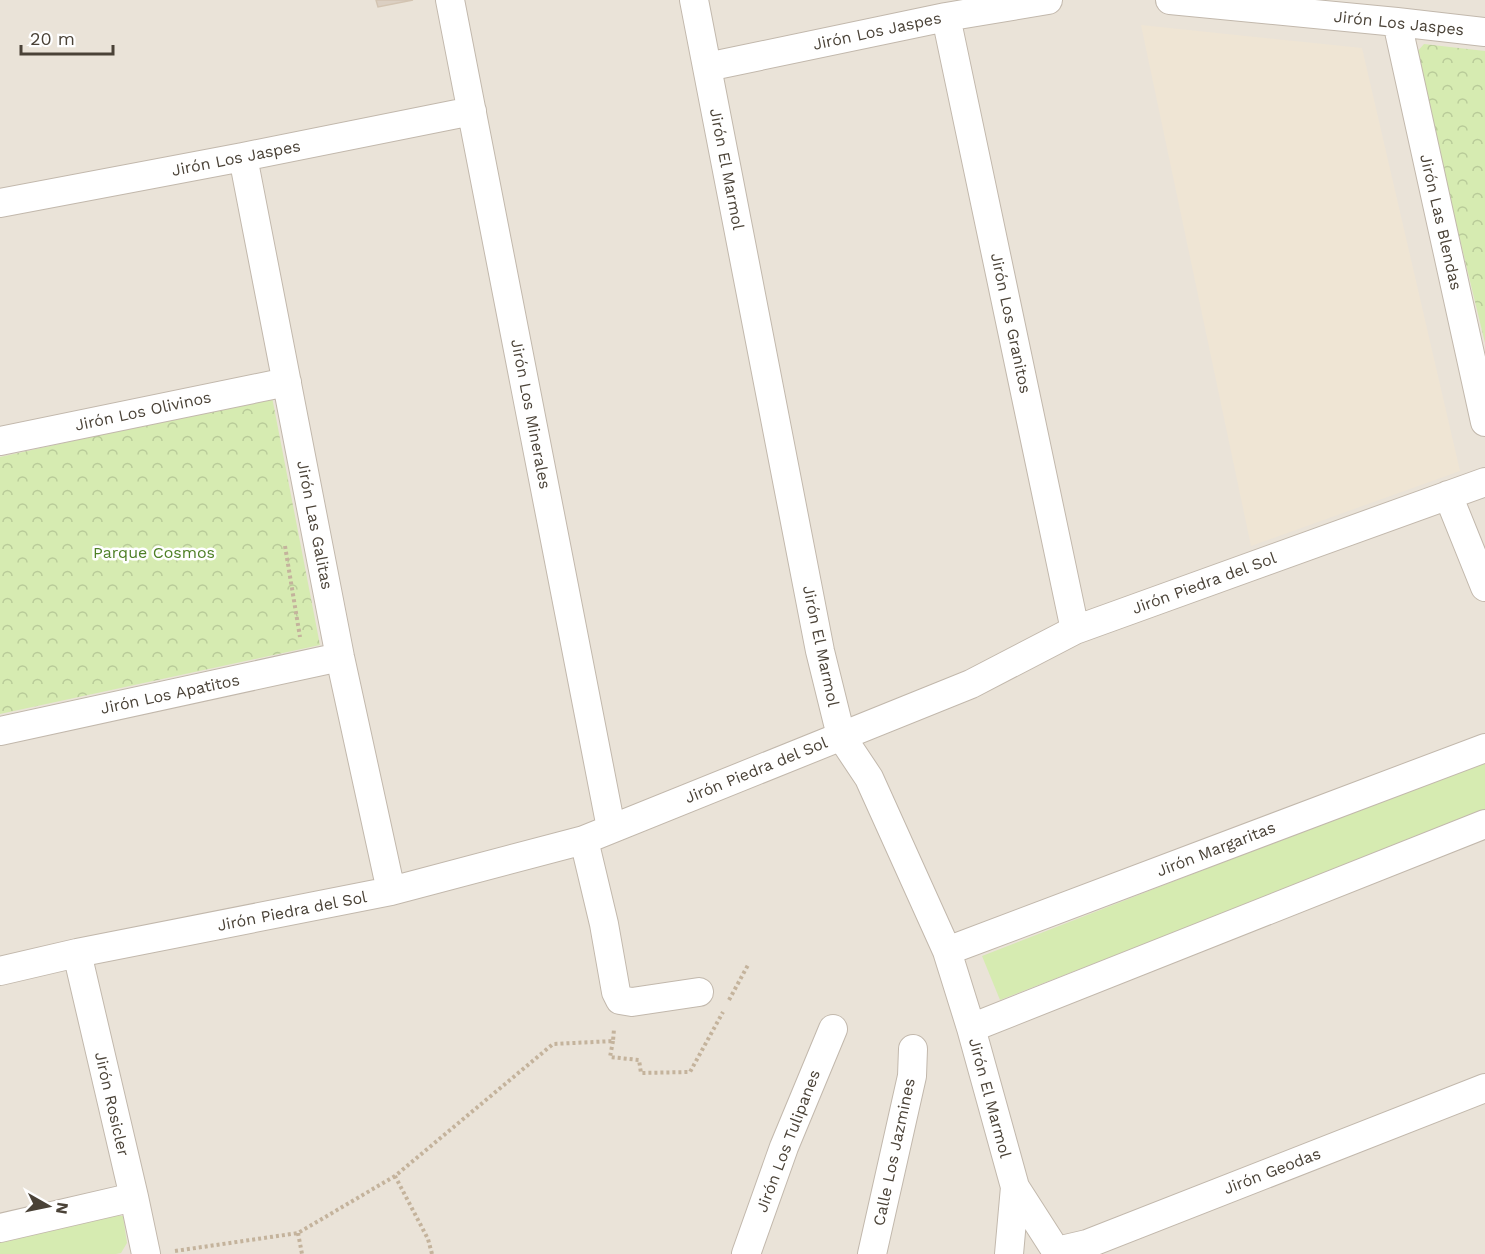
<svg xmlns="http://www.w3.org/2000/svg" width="1485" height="1254" font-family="'Work Sans',sans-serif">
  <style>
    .residential { fill: #eae3d8 }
    .education { fill: #efe5d4 }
    .green { fill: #d6ebb1 }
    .forest { fill: url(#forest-crowns) }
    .building { fill: #dbcfc2; stroke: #d3c4b2; stroke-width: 1.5 }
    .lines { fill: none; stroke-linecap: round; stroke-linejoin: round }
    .minor-casing { stroke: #c2b8ac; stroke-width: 30 }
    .path { stroke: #c4b39c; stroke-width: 4; stroke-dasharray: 3 3; stroke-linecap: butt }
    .minor { stroke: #fff; stroke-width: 28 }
    .labels { text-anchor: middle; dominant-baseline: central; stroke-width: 5; stroke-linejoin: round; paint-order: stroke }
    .street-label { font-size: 16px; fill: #4a4237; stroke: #fff }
    .park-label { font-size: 16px; fill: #4f8027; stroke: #fff }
  </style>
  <defs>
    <pattern id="forest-crowns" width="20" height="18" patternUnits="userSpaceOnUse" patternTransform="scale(1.5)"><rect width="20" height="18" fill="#d6ebb1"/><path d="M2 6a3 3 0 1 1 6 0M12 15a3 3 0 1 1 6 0" fill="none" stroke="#b9cb99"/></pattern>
  </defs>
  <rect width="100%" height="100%" fill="#f6f1ea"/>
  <!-- residential -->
  <path class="residential" d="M0 0H1485V1254H0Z"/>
  <!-- education -->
  <path class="education" d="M1141 25 1362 48 1460 471 1251 546Z"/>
  <!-- green -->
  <path class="green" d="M1485 760V812L1000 1000 982 956Z
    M112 1215 123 1216 127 1243 121 1253 116 1254H0V1240Z"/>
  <!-- forest -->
  <path class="forest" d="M1424 44 1485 51V343L1415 54Z
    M272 397 320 645 0 714V457Z"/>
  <!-- building -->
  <path class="building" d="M376 0H413L378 7Z"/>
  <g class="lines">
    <!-- minor casing -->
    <g class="minor-casing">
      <path id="minor" d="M450 0 611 828
        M694 0 820 651 841 736 869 778 947 951 971 1028 1015 1187 1058 1254
        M1170 0 1397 22 1485 32
        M946 17 1075 630
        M1397 22 1485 422
        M707 67 946 17 1048 0
        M243 157 340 657 391 891
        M0 203 243 157 472 111
        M0 441 287 382
        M1448 495 1485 587
        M0 731 340 657
        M584 840 604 924 616 992 620 1000 632 1002 699 992
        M947 951 1485 748
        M77 953 134 1197 146 1254
        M0 971 77 953 391 891 584 840 971 684 1075 630 1485 482
        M971 1028 1485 824
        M0 1228 134 1197
        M1057 1251 1087 1244 1485 1088
        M746 1254 784 1147 833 1029
        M872 1254 912 1076 913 1049
        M1009 1254 1015 1187"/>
    </g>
    <!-- path -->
    <path class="path" d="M285 546 300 637
      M729 1000 748 965
      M613 1041 610 1057 639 1060 641 1073 690 1072 723 1012
      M298 1233 302 1254
      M175 1251 298 1233 395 1176
      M432 1254 428 1239 395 1176 553 1044 613 1041 614 1029"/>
    <!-- minor -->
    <use href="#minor" class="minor"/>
  </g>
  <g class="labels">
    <!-- street labels -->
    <g class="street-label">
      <text transform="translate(1399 23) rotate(6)">Jirón Los Jaspes</text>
      <text transform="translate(877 31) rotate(-12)">Jirón Los Jaspes</text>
      <text transform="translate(236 158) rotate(-11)">Jirón Los Jaspes</text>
      <text transform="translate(727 169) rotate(79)">Jirón El Marmol</text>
      <text transform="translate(1441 222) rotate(77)">Jirón Las Blendas</text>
      <text transform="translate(1011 323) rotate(78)">Jirón Los Granitos</text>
      <text transform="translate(143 411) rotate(-12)">Jirón Los Olivinos</text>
      <text transform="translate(531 414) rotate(79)">Jirón Los Minerales</text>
      <text transform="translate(315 525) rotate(79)">Jirón Las Galitas</text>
      <text transform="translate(1204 583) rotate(-20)">Jirón Piedra del Sol</text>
      <text transform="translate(821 646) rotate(78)">Jirón El Marmol</text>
      <text transform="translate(170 694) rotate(-12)">Jirón Los Apatitos</text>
      <text transform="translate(756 770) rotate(-22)">Jirón Piedra del Sol</text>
      <text transform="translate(1216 849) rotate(-21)">Jirón Margaritas</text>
      <text transform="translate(292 911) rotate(-11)">Jirón Piedra del Sol</text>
      <text transform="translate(990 1098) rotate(75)">Jirón El Marmol</text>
      <text transform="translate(112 1104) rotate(77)">Jirón Rosicler</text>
      <text transform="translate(788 1141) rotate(-69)">Jirón Los Tulipanes</text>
      <text transform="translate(894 1152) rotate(-78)">Calle Los Jazmines</text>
      <text transform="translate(1272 1171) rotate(-21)">Jirón Geodas</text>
    </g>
    <!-- park labels -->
    <g class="park-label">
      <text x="154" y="552">Parque Cosmos</text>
    </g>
  </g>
  <!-- north arrow -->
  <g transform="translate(48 1206) rotate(99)" stroke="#ffffff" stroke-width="4.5" paint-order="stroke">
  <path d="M0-4.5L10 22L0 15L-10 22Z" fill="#4a4237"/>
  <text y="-9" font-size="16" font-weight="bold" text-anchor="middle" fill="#4a4237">N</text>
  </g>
  <!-- scale -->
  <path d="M21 45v9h92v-9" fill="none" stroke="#4a4237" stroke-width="3"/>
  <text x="30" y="45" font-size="18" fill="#4a4237" stroke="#ffffff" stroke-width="4.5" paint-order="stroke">20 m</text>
</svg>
